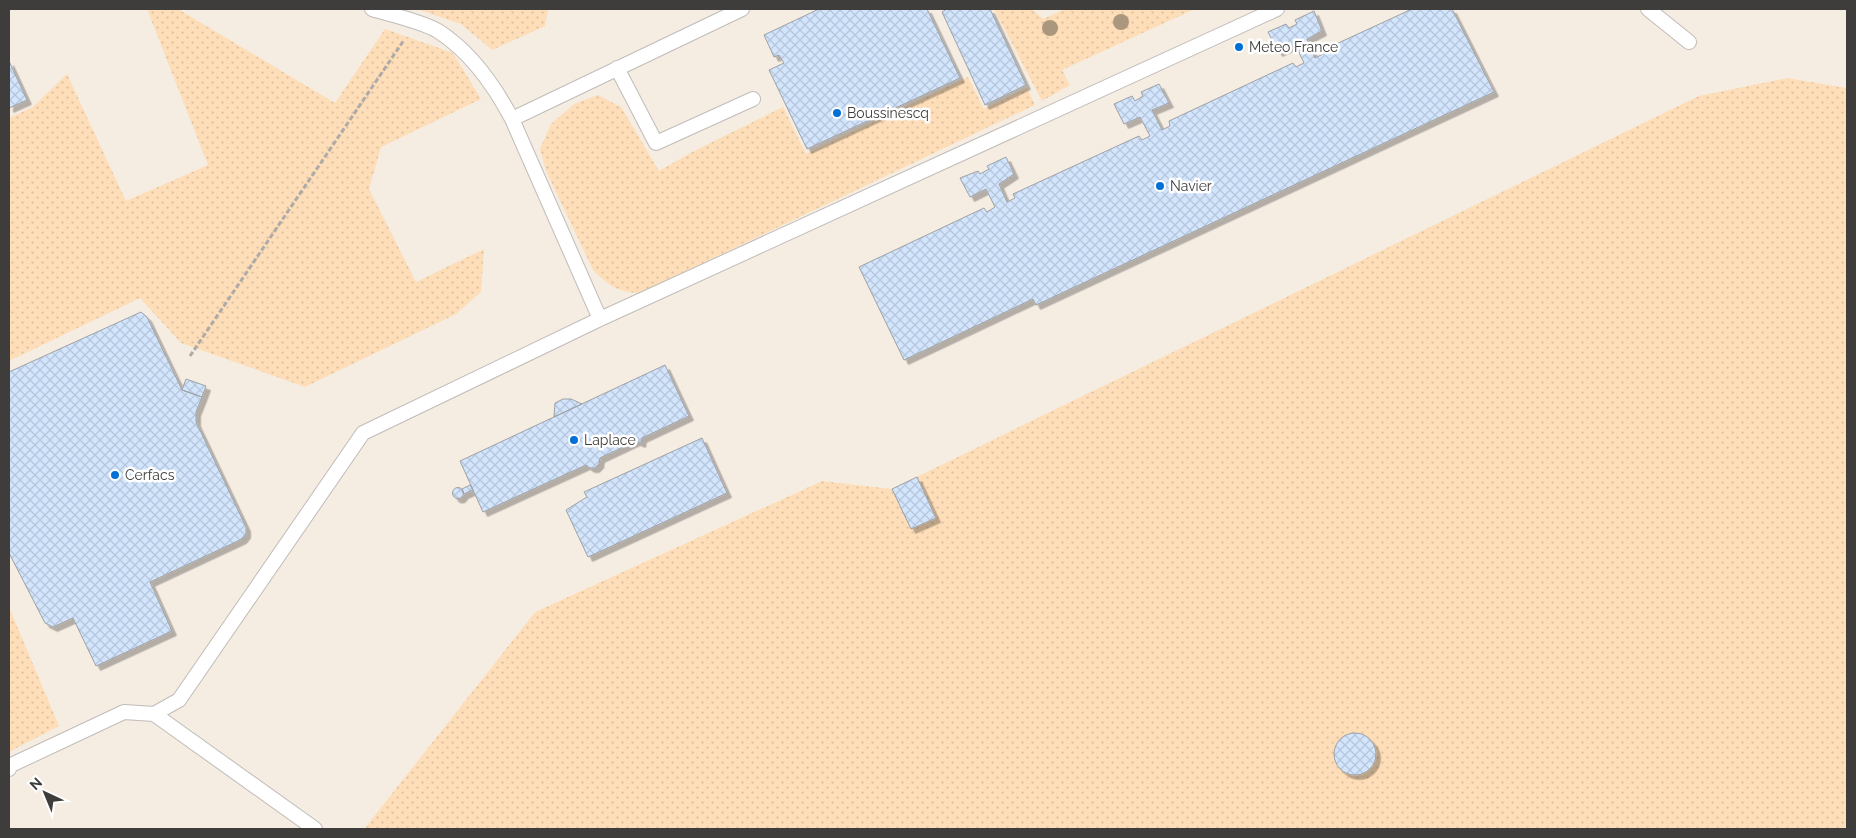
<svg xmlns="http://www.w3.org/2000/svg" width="1856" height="838" font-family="Raleway,sans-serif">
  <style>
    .built { fill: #f5ece2 }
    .grass { fill: url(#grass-dots) }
    .building { fill: url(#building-cross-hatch); stroke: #9ea1a5; filter: url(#shadow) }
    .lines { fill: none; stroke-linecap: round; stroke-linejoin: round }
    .lane-casing { stroke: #c0bcb9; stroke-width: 16 }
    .path { stroke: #adaaa7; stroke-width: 3; stroke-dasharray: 5 2.5; stroke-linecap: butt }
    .lane { stroke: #fff; stroke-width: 14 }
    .tree { fill: #ab977d }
    .poi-dot { fill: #0070d7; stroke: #fff; stroke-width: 2 }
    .labels { text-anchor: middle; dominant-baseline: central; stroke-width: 5; stroke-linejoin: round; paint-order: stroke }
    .poi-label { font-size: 14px; fill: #3e3d3b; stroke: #fff; text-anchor: start }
  </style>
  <defs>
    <pattern id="grass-dots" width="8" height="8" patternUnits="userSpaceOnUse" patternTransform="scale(1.25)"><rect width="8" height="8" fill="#fedeb8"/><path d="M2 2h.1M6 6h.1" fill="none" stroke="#dbbf9f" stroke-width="1.8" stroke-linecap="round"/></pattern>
    <pattern id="building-cross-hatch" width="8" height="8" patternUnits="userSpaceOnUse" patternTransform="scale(1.25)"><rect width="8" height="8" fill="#d2e5fd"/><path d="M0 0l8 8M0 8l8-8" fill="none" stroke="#b5c5da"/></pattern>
    <filter id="shadow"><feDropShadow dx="4.5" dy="4.5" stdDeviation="0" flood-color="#0004"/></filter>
  </defs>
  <rect width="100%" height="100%" fill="#fcf8f5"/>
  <!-- built -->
  <path class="built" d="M9 9H1847V88L1788 78 892 489 822 481 535 612 364 829H9Z"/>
  <!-- grass -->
  <path class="grass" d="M147 9H178L335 103 385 29 453 53 481 99 381 147 369 189 416 282 484 249 481 292 456 314 305 387 181 343 140 298 9 361V118L33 107 67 74 126 201 208 165Z
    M417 9H548L545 26 492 50 461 24Z
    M994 9H1032L1043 19 1065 9H1195L1062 70 1070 85 1042 101Z
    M968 77 984 109 1027 88 1035 105 640 293C618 292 609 286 593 270L546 171 540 149 551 124 574 104 598 95 621 107 659 171 692 152 783 107 806 154Z
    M1788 78 1847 88V829H364L535 612 822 481 892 489 1699 96Z
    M9 607 59 726 9 752Z"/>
  <!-- building -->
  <path class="building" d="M819 9H927L960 78 807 149 769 70 784 63 779 55 774 57 764 35Z
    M947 9H990L1026 85 985 105 942 12Z
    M1412 9H1452L1494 92 1036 305 1033 299 904 360 859 267 984 208 987 212 995 207 986 189 970 197 960 178 978 171 980 174 989 169 987 166 1006 157 1014 174 999 184 1007 202 1015 198 1013 194 1139 136 1142 140 1150 136 1140 117 1124 124 1114 104 1132 96 1135 101 1143 96 1141 92 1159 84 1169 103 1152 110 1162 130 1170 126 1169 121 1293 63 1296 67 1304 63 1295 44 1278 52 1268 32 1286 24 1289 28 1297 24 1295 20 1314 11 1322 31 1307 39 1315 58 1323 54 1321 51Z
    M9 61 27 100 9 108Z
    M141 312 147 317 182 390 202 397 196 412V422L246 527V534L242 539 150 582 172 631 96 666 73 618 53 627 45 623 9 553V372Z
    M665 365 689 416 642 438 641 443 636 441 600 458 599 464 595 468H590L586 465 483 512 460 461Z
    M186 379 206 386 202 397 182 390Z
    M563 399H571L582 404 554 417 555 403Z
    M702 438 727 493 588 557 566 510 587 497 584 492Z
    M917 477 936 518 911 529 892 489Z
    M470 485 473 490 464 494 462 489Z
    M452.5 493a5.5 5.5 0 1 1 11 0a5.5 5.5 0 1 1-11 0Z
    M1334 754a21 21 0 1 1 42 0a21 21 0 1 1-42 0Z"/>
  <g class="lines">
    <!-- lane casing -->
    <g class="lane-casing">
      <path id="lane" d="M372 9C389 14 424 22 438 31 471 52 494 85 512 119L600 319
        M1648 9 1689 42
        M617 68 656 143 753 99
        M512 119 742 9
        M154 714 315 829
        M9 769V766L124 712 154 714 179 700 363 433 600 319 1277 9"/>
    </g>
    <!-- path -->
    <path class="path" d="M190 356 404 40"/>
    <!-- lane -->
    <use href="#lane" class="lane"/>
  </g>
  <!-- trees -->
  <g class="tree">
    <circle cx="1121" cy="22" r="8"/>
    <circle cx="1050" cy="28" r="8"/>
  </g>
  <!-- markers -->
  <g class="poi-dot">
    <circle cx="1239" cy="47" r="5"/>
    <circle cx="837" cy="113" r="5"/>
    <circle cx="1160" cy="186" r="5"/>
    <circle cx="574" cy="440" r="5"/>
    <circle cx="115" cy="475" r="5"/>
  </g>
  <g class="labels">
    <!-- poi labels -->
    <g class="poi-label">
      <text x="1249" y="47">Meteo France</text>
      <text x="847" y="113">Boussinescq</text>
      <text x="1170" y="186">Navier</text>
      <text x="584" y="440">Laplace</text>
      <text x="125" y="475">Cerfacs</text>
    </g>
  </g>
  <!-- border -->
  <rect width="1856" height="838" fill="none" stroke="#3e3d3b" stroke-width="20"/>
  <!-- north arrow -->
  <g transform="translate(45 793) rotate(316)" stroke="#ffffff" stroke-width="4" paint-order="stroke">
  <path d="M0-4L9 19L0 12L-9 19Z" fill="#3e3d3b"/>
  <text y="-8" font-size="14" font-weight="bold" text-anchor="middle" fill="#3e3d3b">N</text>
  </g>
</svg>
